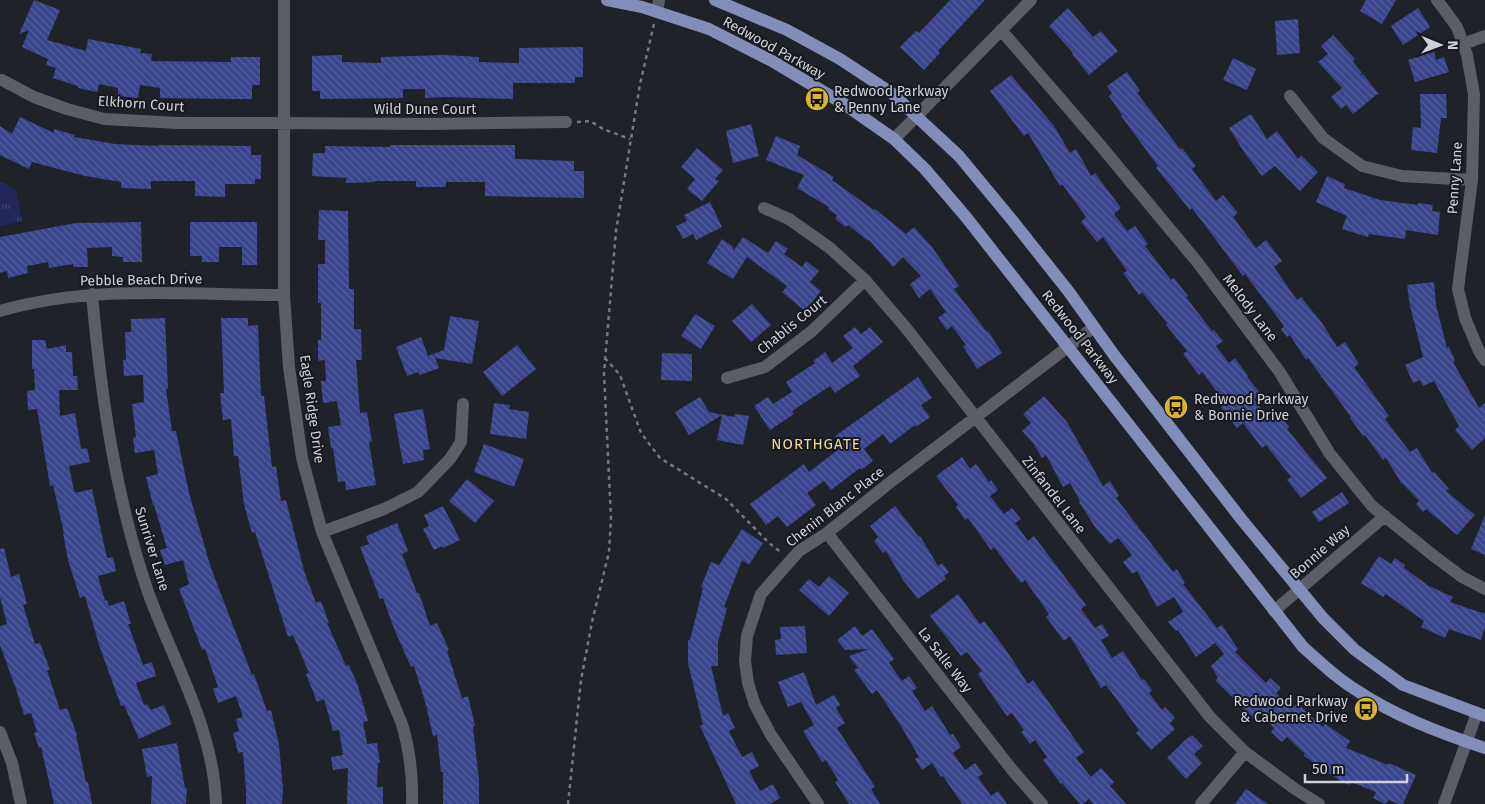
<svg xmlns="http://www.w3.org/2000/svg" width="1485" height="804" font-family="'Fira Sans',sans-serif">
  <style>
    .grass { fill: url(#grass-tufts) }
    .building { fill: url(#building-back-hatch) }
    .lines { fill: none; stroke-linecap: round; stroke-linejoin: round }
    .path { stroke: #787980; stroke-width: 2.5; stroke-dasharray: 4 4; stroke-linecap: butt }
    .minor { stroke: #5b5e67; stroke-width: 12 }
    .major { stroke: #838dba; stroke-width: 12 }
    .labels { text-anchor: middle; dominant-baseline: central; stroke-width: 4; stroke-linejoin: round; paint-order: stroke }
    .street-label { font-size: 14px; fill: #d1d2d7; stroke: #171920 }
    .poi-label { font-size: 14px; fill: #d1d2d7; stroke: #171920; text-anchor: start }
    .neighbourhood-label { font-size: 15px; letter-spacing: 1px; fill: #f0d98c; stroke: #171920 }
  </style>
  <defs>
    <pattern id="grass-tufts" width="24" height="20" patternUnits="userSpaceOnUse" patternTransform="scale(1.25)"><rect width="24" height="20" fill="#212759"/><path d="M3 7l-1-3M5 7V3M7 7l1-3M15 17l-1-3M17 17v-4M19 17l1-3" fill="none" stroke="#404570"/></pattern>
    <pattern id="building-back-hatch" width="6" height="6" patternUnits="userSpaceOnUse" patternTransform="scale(1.25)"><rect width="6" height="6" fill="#39448c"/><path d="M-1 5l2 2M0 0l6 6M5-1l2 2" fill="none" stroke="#555e9b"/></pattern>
  </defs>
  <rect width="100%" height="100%" fill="#20222a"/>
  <!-- grass -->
  <path class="grass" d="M0 181 16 190 22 221 0 226Z"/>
  <!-- building -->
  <path class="building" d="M34 0 60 10 47 40 86 51 88 39 141 49 140 53 152 54 151 61 231 62V57H260V85H252V99H230L160 98V88L140 85 138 98 118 96V88L99 84 97 92 78 88V86L53 78 56 68 46 65 48 59 22 47 29 30 19 34Z
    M950 0H985L938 51 940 53 924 70 900 47 916 31 919 33Z
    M1366 0H1396L1382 24 1360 11Z
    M1068 8 1093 37 1101 31 1118 51 1089 75 1072 54 1073 53 1049 26Z
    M1418 8 1430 27 1403 45 1391 26Z
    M1298 19 1300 53 1277 55 1275 21Z
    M1333 35 1355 59 1353 62 1362 73 1359 76 1363 74 1379 94 1375 95V96L1353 114 1346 105 1341 109 1331 97 1342 88 1318 62 1328 54 1321 46Z
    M583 47V77H575V83H513V99L445 97 425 98V89H403V98L320 99V91H312V56L342 55V62L381 63V57L445 55 479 57V62L519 63V48Z
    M1434 52 1436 60 1444 57 1449 72 1415 82 1408 60Z
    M1233 58 1256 69 1247 90 1223 80Z
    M1127 72 1140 91 1137 93 1180 149 1182 148 1196 166 1192 169 1216 201 1223 195 1238 213 1233 217 1256 248 1266 240 1282 261 1274 267 1297 300 1301 297 1322 323 1337 347 1345 342 1359 364 1354 367 1389 416 1385 419 1410 452 1417 448 1432 473 1434 472 1449 489 1446 491 1475 515 1457 535 1426 509 1423 512 1416 504 1419 501 1402 483H1401L1386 458 1383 460 1365 435 1363 436 1350 418 1351 417 1308 358 1306 360 1290 335 1287 337 1281 329 1284 326 1245 274 1243 276 1192 208 1190 210 1156 168 1158 166 1121 116 1122 115 1109 96 1112 93 1107 86Z
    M1011 75 1054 126 1070 153 1076 149 1091 176 1095 173 1121 208 1114 214 1127 231 1135 226 1148 244 1145 246 1171 280 1174 278 1188 296 1186 297 1212 331 1214 330 1223 341 1216 346 1229 363 1235 358 1248 376 1247 377 1261 394 1254 399 1267 416 1275 409 1289 427 1287 429 1327 478 1301 498 1287 480 1291 477 1266 445 1262 448 1243 423 1237 428 1221 407 1226 404 1202 372 1199 375 1183 354 1187 351 1166 325 1167 323 1142 292 1139 295 1123 273 1127 271 1103 237 1097 242 1081 222 1086 217 1062 184 1060 186 1028 133 1024 136 990 91Z
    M1420 94H1446L1447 118H1441L1437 153 1411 150 1413 127 1421 128Z
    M1251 114 1267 139 1277 131 1298 159 1301 155 1318 172 1300 191 1275 166 1262 176 1244 152 1229 128Z
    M20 117 54 133V129L75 135 74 137 115 144 159 146V145L251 146V155H261V179H255V184H225V197L195 196V181H151V189L121 188V182L85 176 32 162 29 169 0 155V126L12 134Z
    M751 124 759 156 733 163 726 131Z
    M776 136 800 146 797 155 834 177 832 180 874 210 875 209 906 234 914 227 932 247 959 286 954 289 987 332 988 331 1002 353 977 369 963 346 966 345 952 326 947 330 938 318 946 312 930 289 919 298 910 284 921 276 903 257 893 267 869 240 868 241 848 225 846 227 835 219 837 215 828 209 829 207 797 188 804 175 766 160Z
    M390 145H515V159L574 161V171H584V198L485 196V182H446V187H416V181H375V182L346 183 347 178 312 176 313 153H325V146L390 147Z
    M697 148 723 170 715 179 719 181 702 201 687 189 695 179 681 167Z
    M1327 176 1345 184 1344 188 1380 200 1418 205V203L1433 205 1432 211 1440 212 1438 235 1406 230 1405 239 1369 234 1368 237 1342 229 1347 216 1316 202Z
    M710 202 722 227 696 240 693 234 683 239 676 226 687 221 684 215Z
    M319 210 348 211 349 289H354V329H361L362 360H356L360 413 367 412 372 442H369L376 485 346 490 345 481 338 482 333 448H331L328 427 341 425 337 401 323 403 321 381H326L325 360 318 361V340H321V303H318V264H325V240H318Z
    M141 222 142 262H123V257L112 256V247L87 248 88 267H73V264L49 268 48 262 27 266 28 273 8 278 7 271 0 273V237L76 223Z
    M190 222H257V265H242V247H219V262H202V256H190Z
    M743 237 768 253 776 241 788 249 784 254 802 267 806 261 819 271 810 282 821 291 805 311 782 292 787 286 747 257 733 279 707 263 722 239 732 246 734 250Z
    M1434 282 1436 305 1447 348 1449 347 1455 361 1453 362 1479 408 1485 403V438L1472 450 1455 430 1459 426 1434 381 1423 386 1420 380 1413 383 1405 365 1423 357 1410 306 1407 285Z
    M752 304 771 325 751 342 732 321Z
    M695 314 715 326 701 349 681 336Z
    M450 316 479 321 472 364 435 358 439 368 420 375 418 372 407 376 396 347 421 337 428 356 444 350Z
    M165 318 168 389H166L172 431H176L189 493 211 568 252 675 254 674 267 711 271 710 279 745 283 788 282 804H246V790L243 752 238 753 233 733 239 731 236 719 243 717 236 696 218 703 213 689 218 687 205 649 202 650 179 589 189 584 183 560 165 565 160 550 167 548 154 505H153L146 477 158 474 154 450 135 453 133 438 136 437 132 404 144 402 143 375 124 376 123 360H126L125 332H131V319Z
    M221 318H248V326L258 325 261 396H264L272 467 276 466 281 501 286 500 304 571 316 603 321 601 329 623H327L346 666 349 665 358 686 368 721 363 722 367 744 377 743 380 763H378L377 787H383V804H347L348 768 333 770 331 757 343 755 339 730 333 731 324 699 317 702 306 674 309 673 293 635 288 637 255 532 252 533 244 504 238 456H234L231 419 223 420 220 393H224Z
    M855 327 861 334 870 327 883 342 853 366 860 376 835 393 830 386 792 411 794 414 770 430 754 406 768 397 773 404 792 392 786 382 815 363 813 361 825 352 832 363 853 348 843 336Z
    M32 340H45L47 349 66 345V352H72L73 376H77L78 390H59L60 416 75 413 81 449 87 448 90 462 69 466 74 491 75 493 92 489 107 558 113 557 116 571 98 576 105 601 107 600 109 606 124 601 131 624H128L143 665 152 662 156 676 136 683 144 705 147 704 151 710 164 705 172 724 139 739 124 705 121 706 99 645 85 596 80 598 68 560 63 533H64L53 485 50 486 37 409 28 410 27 391 35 390 34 369H32Z
    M517 345 536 369 502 396 483 372Z
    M662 353 692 354V381L661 380Z
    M918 377 932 398 921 405 930 417 916 427 915 425 890 444 883 434 864 449 873 461 861 470 860 468 831 490 824 481 807 493 816 505 787 527 778 516 766 525 750 504 804 464 809 472 843 446 835 436Z
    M1044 396 1067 422 1103 486 1110 481 1119 496 1116 498 1173 572 1177 569 1185 583 1183 584 1217 628 1222 625 1238 649 1235 652 1266 683 1270 678 1281 688 1276 693 1292 708 1297 703 1323 727 1325 724 1350 741 1346 748 1388 765 1389 763 1416 775 1403 804H1398L1389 800 1385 804 1373 798 1376 792 1351 782 1350 785 1342 782 1304 756 1305 754 1287 737 1282 742 1271 732 1274 728 1258 712 1253 718 1215 680 1218 678 1211 666 1224 654 1215 643 1196 657 1178 630 1176 631 1168 622 1183 612 1174 597 1157 607 1137 571 1132 574 1123 562 1132 555 1118 538 1110 544 1095 527 1079 502 1080 501 1070 483 1063 487 1046 455 1042 458 1033 443 1022 431 1031 423 1023 414Z
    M700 397 709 412 734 417 735 414 749 416 743 445 717 440 722 415 689 435 675 412Z
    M494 403 510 405 509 409 529 412 526 439 490 434Z
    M423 409 430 449 423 450 424 460 403 464 394 414Z
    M484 444 524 459 514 487 474 472Z
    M962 457 970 469 976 464 989 482 991 480 998 490 990 496 1004 514 1012 508 1021 519 1015 523 1028 541 1034 536 1086 605 1081 609 1095 628 1102 624 1109 636 1101 640 1112 658 1123 651 1142 680 1144 679 1152 690 1149 693 1162 710 1165 707 1175 718 1170 723 1175 729 1151 750 1136 733 1139 730 1106 685 1101 688 1070 636 1064 641 1046 617 1049 614 1025 580 1021 583 994 547 991 550 968 518 965 520 956 507 958 505 936 476Z
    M467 479 494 501 475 523 449 501Z
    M1342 492 1349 503 1319 522 1312 512Z
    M443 506 460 540 443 548 442 546 434 550 423 529 429 526 424 515Z
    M895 506 919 537 920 536 938 566 942 563 949 572 944 576 946 579 918 599 903 580 886 551 883 553 874 541 878 537 870 526Z
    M1485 515V555L1471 549Z
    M397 523 408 551 402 554 417 593H419L430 626 437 623 449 650 447 651 462 698 468 696 475 726 473 727 479 780V804H443V772H441L437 735 433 736 426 705 414 666 411 667 395 631 383 598 380 599 360 547 369 544 366 536Z
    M742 529 763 543 749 565 742 560 724 607 727 608 718 642V666H711L723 716 728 713 735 728 729 731 742 757 752 752 759 766 749 771 760 791 773 784 780 798 770 804H736L700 726 703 725 688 663V640H690L703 588 701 587 711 562 719 565Z
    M4 548 11 577 19 574 27 604 23 605 35 644 40 643 50 670H47L60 710 67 708 77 735H76L86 782H88L92 804H54L41 747 39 748 34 733 37 732 31 713 24 715 16 689 0 645V626L7 624 0 597V549Z
    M1379 556 1391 564 1395 558 1405 565 1404 568 1429 586 1453 597 1450 602 1485 614V627L1481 640 1449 629 1445 638 1421 627 1424 621 1386 594 1383 597 1361 583Z
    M829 576 849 593 829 616 799 590 809 579 819 587Z
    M958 594 980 624 984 621 1006 650 1028 684 1033 680 1084 752 1076 758 1091 777 1101 768 1114 782 1110 786 1126 804H1093L1089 799 1083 804H1080L1062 783 1061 784 1043 760 1047 757 1035 740 1030 744 1021 732 1024 730 1012 713 1007 716 994 698 978 674 982 671 967 652 961 656 930 616Z
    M805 626 807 653 776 655 775 640 781 639 780 627Z
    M855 626 862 636 872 629 894 659 889 663 902 681 909 676 917 688 912 691 925 711 932 706 950 735 953 734 961 747 953 753 965 770 975 763 983 774 978 777 991 796 998 791 1007 804H962L943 776 941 777 932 763 922 770 915 759 919 757 901 726 877 690 872 694 854 670 858 668 849 656 869 649 845 650 837 640Z
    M804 672 816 705 834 695 840 705 836 708 845 723 837 728 875 787 871 789 880 804H849L835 782 838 780 826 760 822 762 803 731 814 725 801 702 788 707 778 682Z
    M1192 735 1203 746 1194 754 1202 763 1186 779 1167 758 1185 740Z
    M177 743 185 788H187L186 804H151L152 776 147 777 142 749Z
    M1246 789 1268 804H1235Z"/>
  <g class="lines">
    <!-- path -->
    <path class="path" d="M577 122 590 121 603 129 630 139
      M605 358 620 375 641 433 660 458 726 499 769 543 782 553
      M568 804 581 680 592 622 609 552 611 518 604 373 616 231 640 84 654 24"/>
    <!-- minor -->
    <path class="minor" d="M284 0V295L289 367 302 458 322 532 402 724C410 751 413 776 412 804
      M1437 0 1457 27 1467 55 1474 94 1472 180 1458 289 1465 318 1479 351 1485 360
      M657 12 659 0
      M1001 30 1095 139 1198 263 1279 371 1330 454 1372 506 1434 556 1462 577 1485 589
      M1463 44 1485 36
      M2 80 34 97 67 109 104 119 178 123H267L431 124 566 122
      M1290 96 1323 138 1362 166 1402 176 1472 180
      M894 139 1031 0
      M764 208 789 219 830 248 865 280 906 328 1210 717 1245 752 1295 789 1319 804
      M92 294C101 396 115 495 148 592 173 661 214 729 216 804
      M0 311C92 284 190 295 284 295
      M727 378 765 367 812 331 865 280
      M322 532 384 509 418 492 450 459 461 442 463 404
      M827 533 1013 771 1042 804
      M1274 611 1385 516
      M0 732 12 763 21 804
      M818 804 771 735 755 705 748 683 745 661 747 636 761 594 799 551 827 533 888 484 1094 327
      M1201 804 1245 752
      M1444 804 1477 713"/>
    <!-- major -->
    <path class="major" d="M607 0 642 7 709 29 772 61 844 104 894 139 925 169 966 217 1303 647C1319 661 1335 677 1353 688 1392 715 1440 733 1485 748
      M715 0 787 30 840 59 893 94 916 116 959 156 1012 220 1069 292 1114 355 1242 520 1323 618 1355 650 1403 685 1485 716"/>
  </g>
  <!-- icons -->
  <defs>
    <g id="bus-disc" transform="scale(1.25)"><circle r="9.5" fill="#d6b534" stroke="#171920"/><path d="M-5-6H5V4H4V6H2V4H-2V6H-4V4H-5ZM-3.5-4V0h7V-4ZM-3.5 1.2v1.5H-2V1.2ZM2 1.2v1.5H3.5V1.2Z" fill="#111"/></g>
  </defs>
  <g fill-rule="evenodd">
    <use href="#bus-disc" x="817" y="99"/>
    <use href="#bus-disc" x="1176" y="407"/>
    <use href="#bus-disc" x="1366" y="709"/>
  </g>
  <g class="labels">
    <!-- street labels -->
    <g class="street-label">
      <text transform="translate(774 48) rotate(29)">Redwood Parkway</text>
      <text transform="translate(141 104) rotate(4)">Elkhorn Court</text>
      <text x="425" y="109">Wild Dune Court</text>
      <text transform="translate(1455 178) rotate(-86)">Penny Lane</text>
      <text transform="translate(141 280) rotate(-1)">Pebble Beach Drive</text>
      <text transform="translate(1250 308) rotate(53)">Melody Lane</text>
      <text transform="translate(792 325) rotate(-39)">Chablis Court</text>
      <text transform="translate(1080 337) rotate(52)">Redwood Parkway</text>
      <text transform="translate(312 409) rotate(82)">Eagle Ridge Drive</text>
      <text transform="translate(1054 495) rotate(52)">Zinfandel Lane</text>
      <text transform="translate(835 507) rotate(-38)">Chenin Blanc Place</text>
      <text transform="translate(152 549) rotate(73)">Sunriver Lane</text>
      <text transform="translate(1320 552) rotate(-41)">Bonnie Way</text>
      <text transform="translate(945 660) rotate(52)">La Salle Way</text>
    </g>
    <!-- poi labels -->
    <g class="poi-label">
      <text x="834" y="91">Redwood Parkway<tspan x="834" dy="16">&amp; Penny Lane</tspan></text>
      <text x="1194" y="399">Redwood Parkway<tspan x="1194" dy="16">&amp; Bonnie Drive</tspan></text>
      <text x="1348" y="701" text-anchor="end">Redwood Parkway<tspan x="1348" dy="16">&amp; Cabernet Drive</tspan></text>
    </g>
    <!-- neighbourhood labels -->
    <g class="neighbourhood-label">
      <text x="816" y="444">NORTHGATE</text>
    </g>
  </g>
  <!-- north arrow -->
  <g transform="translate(1440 45) rotate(91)" stroke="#171920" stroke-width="4" paint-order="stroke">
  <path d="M0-4L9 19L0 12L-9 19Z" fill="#d1d2d7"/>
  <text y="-8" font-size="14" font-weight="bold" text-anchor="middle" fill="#d1d2d7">N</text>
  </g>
  <!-- scale -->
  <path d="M1305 774v8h102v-8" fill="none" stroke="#d1d2d7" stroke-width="2.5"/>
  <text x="1312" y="774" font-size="15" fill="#d1d2d7" stroke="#171920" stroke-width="4" paint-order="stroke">50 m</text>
</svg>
